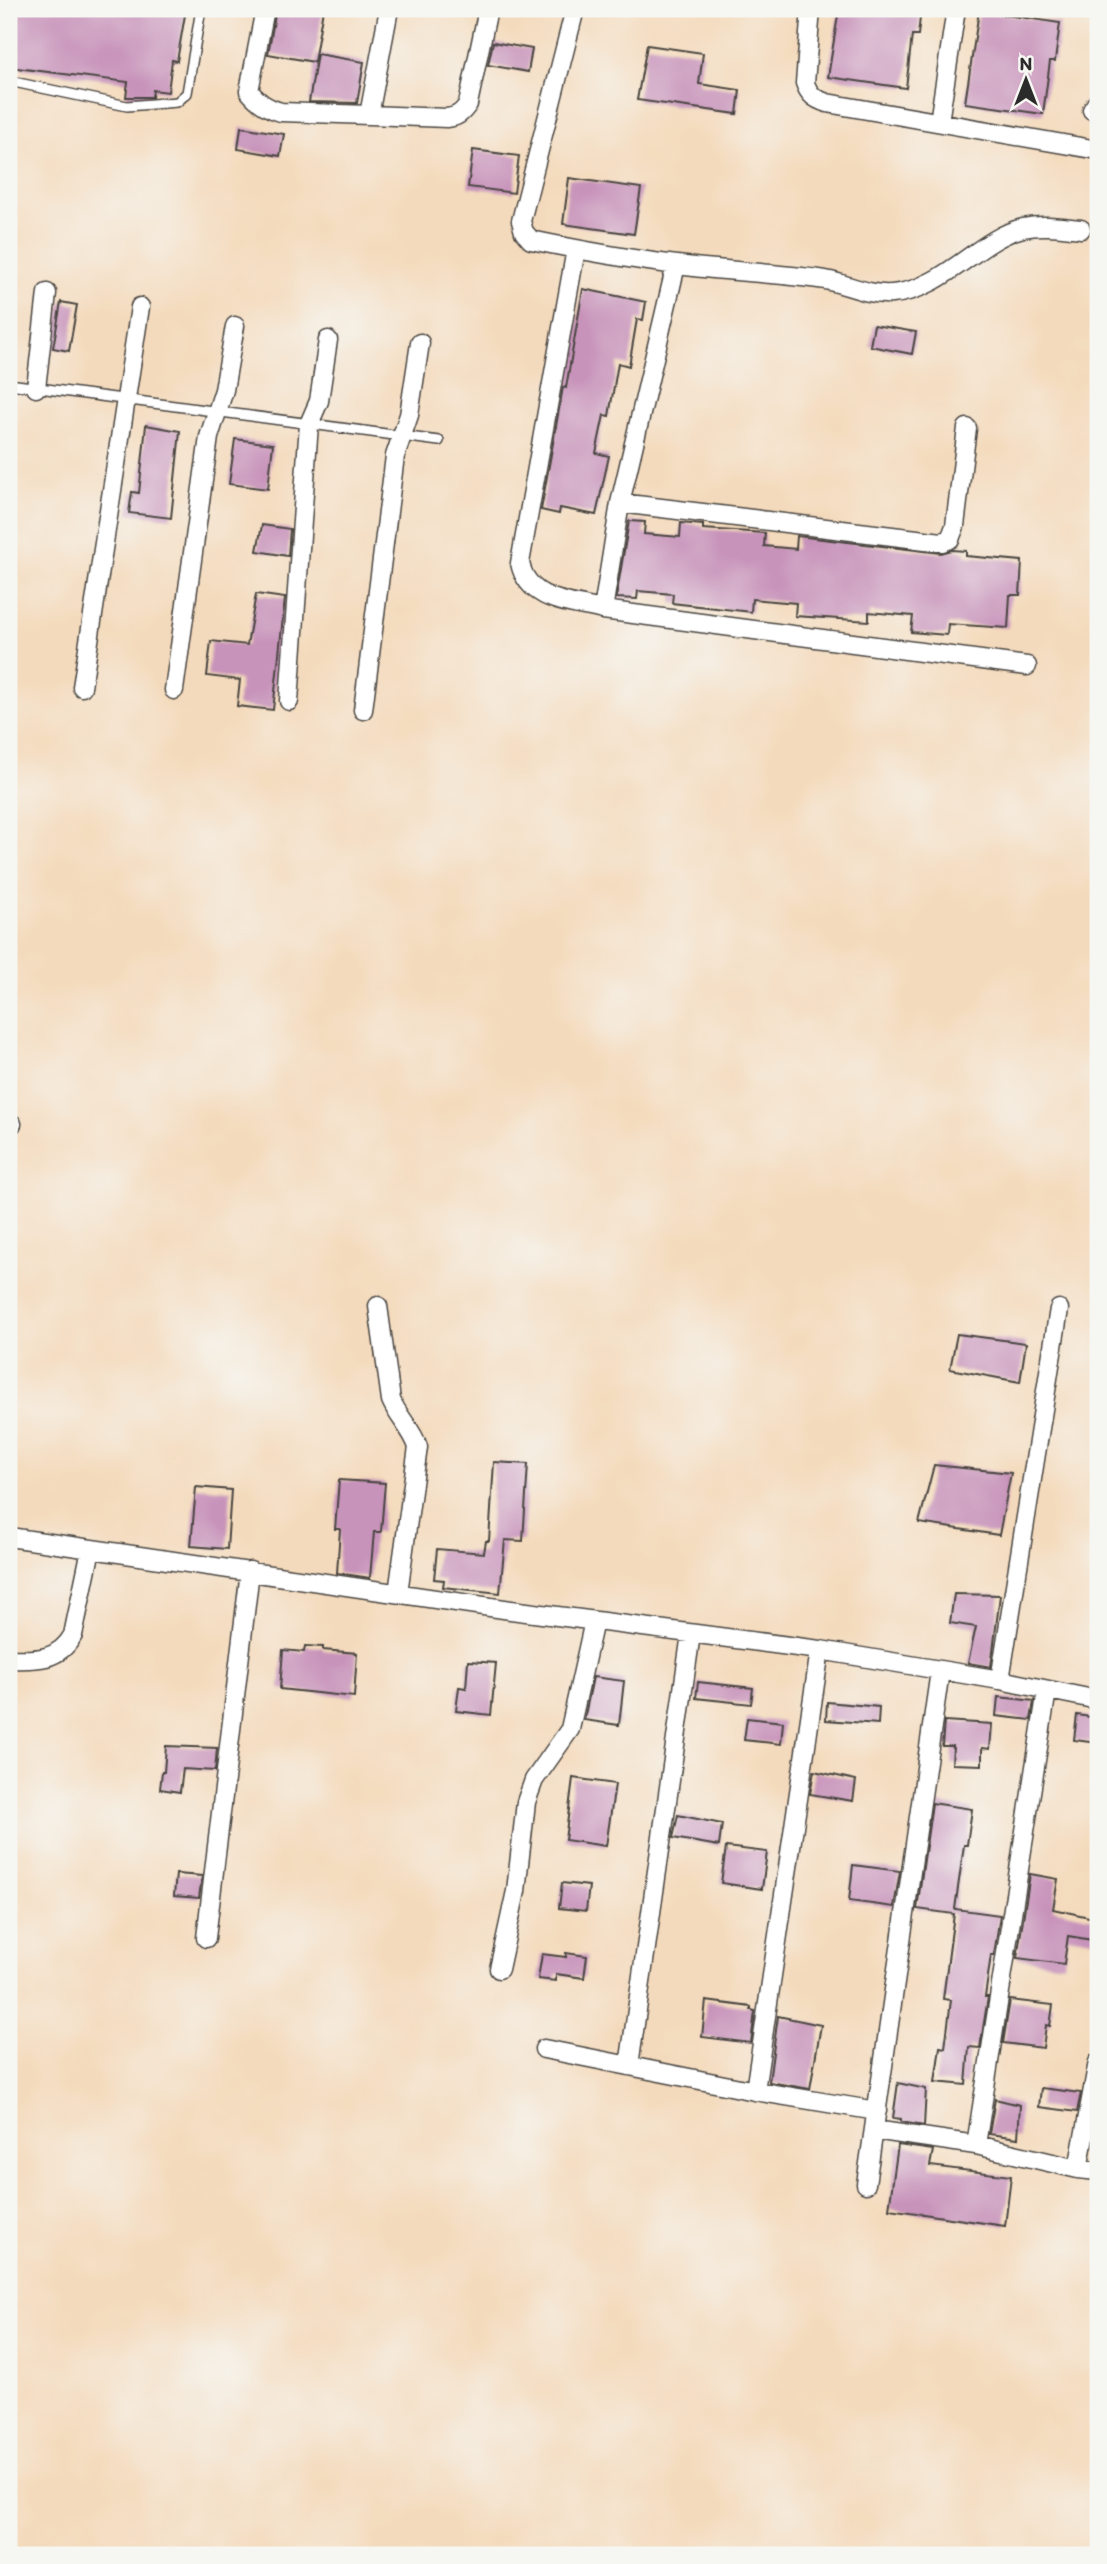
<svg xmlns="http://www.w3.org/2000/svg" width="1107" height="2564" font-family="Itim,sans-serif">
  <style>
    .building { fill: #c793ba }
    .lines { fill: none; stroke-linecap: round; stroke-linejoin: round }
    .service-casing { stroke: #494541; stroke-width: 12 }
    .minor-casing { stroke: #494541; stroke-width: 21 }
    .service { stroke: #fff; stroke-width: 9 }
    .minor { stroke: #fff; stroke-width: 18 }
  </style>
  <rect width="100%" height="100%" fill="#f6f6f2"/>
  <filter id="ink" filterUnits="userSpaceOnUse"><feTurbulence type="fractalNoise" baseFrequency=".0143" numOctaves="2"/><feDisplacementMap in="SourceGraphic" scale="14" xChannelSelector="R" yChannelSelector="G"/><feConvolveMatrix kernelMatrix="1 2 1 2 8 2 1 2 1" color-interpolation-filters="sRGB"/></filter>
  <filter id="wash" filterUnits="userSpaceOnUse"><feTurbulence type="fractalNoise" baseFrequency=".00686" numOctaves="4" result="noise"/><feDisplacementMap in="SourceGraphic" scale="28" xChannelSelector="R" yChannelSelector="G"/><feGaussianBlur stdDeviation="1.57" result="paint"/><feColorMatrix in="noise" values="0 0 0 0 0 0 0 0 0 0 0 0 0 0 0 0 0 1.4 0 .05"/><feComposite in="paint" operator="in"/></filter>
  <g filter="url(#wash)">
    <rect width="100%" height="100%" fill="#f4dabc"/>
    <g id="blocks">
      <!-- building -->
      <path class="building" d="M14 9H186L177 61 172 60 168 92 153 90 152 97H126L128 82 9 67V26L12 27Z
        M276 9H323L314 62 268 54Z
        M839 9H921L918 35H912L906 88 828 77Z
        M979 11 1060 23 1055 61H1050L1043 114 965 103Z
        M493 42 532 49 528 72 488 65Z
        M647 45 703 53 699 84 740 90 737 114 637 100Z
        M317 54 364 62 357 103 309 102Z
        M241 127 284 134 280 156 238 149Z
        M473 150 519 156 514 193 468 187Z
        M569 178 641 188 634 234 563 224Z
        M583 289 646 302 643 320 637 319 629 366 618 363 609 416 604 415 596 453 609 456 596 515 560 508 559 514 541 510 563 387 566 388Z
        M61 302 77 305 69 351 53 348Z
        M874 325 916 332 912 354 870 346Z
        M146 425 180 431 171 518 129 513 132 492 139 493Z
        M235 439 273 444 268 489 229 484Z
        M629 521 645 522 644 534 680 537 681 523 703 525V529L765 533 764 546 796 549 797 536 941 553 952 550 966 551V556L1022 561 1020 595H1010L1008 628 948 624 947 635 911 632 913 616 869 612V621L795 616 796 603 752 599 751 612 672 603 673 594 638 591 637 599 616 598Z
        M262 525 290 529 288 556 257 551Z
        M256 594 285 598 273 710 237 706 240 680 207 676 211 641 247 645Z
        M957 1334 1026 1343 1020 1382 950 1369Z
        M494 1462 528 1464 523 1541 505 1540 500 1593 443 1587 444 1580 434 1579 437 1549 484 1553 486 1541H489Z
        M934 1465 1011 1473 999 1535 919 1523Z
        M339 1480 385 1483 381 1532H374L370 1578 337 1573 340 1529H335Z
        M196 1487 231 1490 227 1549 191 1546Z
        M954 1594 1000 1595 991 1667 968 1663 976 1627 950 1623Z
        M305 1646 323 1647V1650L357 1653 354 1697 280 1689 283 1650 304 1652Z
        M468 1661 496 1663 491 1715 456 1711 459 1687 466 1688Z
        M593 1677 624 1681 619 1725 584 1720Z
        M698 1682 753 1688 751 1704 696 1698Z
        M998 1697 1034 1701 1031 1720 996 1716Z
        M827 1702 879 1707 878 1724 826 1720Z
        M1077 1715 1098 1718V1743L1074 1740Z
        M747 1718 783 1722 781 1744 744 1740Z
        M944 1721 992 1724 990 1749 982 1748V1765L952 1764 953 1746H942Z
        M166 1746 217 1748 215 1771 183 1769 180 1792 160 1789 162 1772H164Z
        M814 1771 856 1780 853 1801 810 1794Z
        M573 1778 615 1784 606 1846 565 1840Z
        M932 1803 972 1809 967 1845H964L955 1909 1000 1915 994 1955H991L985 1997H988L980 2048 969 2047 966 2085 935 2082 940 2047 945 2048 951 2000 943 1999 954 1914 917 1909Z
        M678 1815 722 1824 719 1846 673 1838Z
        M726 1847 767 1852 762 1889 721 1883Z
        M853 1865 900 1871 894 1907 849 1901Z
        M176 1874 202 1876 199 1898 174 1896Z
        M1030 1874 1058 1879 1053 1909 1098 1919V1941L1068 1936 1064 1964 1017 1958Z
        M562 1883 589 1886 586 1911 559 1908Z
        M566 1953 587 1956 584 1978 556 1974V1981L538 1979 542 1954 566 1957Z
        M1010 2000 1053 2005 1050 2026 1046 2025 1043 2048 1003 2043Z
        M706 2001 751 2007V2010L755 2011 751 2043 702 2037Z
        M778 2016 821 2025 810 2089 769 2082Z
        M898 2083 926 2089 924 2126 901 2122V2119L893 2118Z
        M1041 2088 1081 2093 1077 2112 1039 2107Z
        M995 2099 1020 2105 1018 2138 989 2134Z
        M898 2145 933 2150 930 2166 1011 2176 1005 2226 889 2209Z"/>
    </g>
  </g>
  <g filter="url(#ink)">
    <use href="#blocks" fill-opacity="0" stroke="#494541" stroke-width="2"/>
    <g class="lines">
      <!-- service casing -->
      <g class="service-casing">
        <path id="service" d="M9 81 127 106 177 102 187 93 201 9
          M9 384 439 441"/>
      </g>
      <!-- minor casing -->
      <g class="minor-casing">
        <path id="minor" d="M265 9 249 91C259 103 267 108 281 112L369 115 389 9
          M575 9 521 221 524 232 531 240C579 250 628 259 677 265 724 271 772 273 819 279 844 282 867 296 892 294 944 290 979 238 1023 228 1042 224 1061 227 1081 229
          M811 9 805 83C809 95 815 99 827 103L1098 150
          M1092 110 1098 101
          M369 115 447 118C457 117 462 113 468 104L488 9
          M939 122 956 9
          M576 249 520 563C528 602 570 602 603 610L1027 666
          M36 388 47 293
          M620 503 942 542 950 539 955 526 967 428
          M603 610 620 503 676 265
          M82 687 140 307
          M174 690 209 437 224 390 235 326
          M289 701 309 424 319 401 328 340
          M363 710 395 456 409 415 420 343
          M9 1123 12 1124
          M378 1306 391 1400C398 1417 412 1429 418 1447L398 1593
          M9 1537 511 1610 820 1650 1000 1680 1098 1700
          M9 1659C35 1660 59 1661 73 1635L91 1549
          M1000 1680 1059 1309
          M206 1938 250 1571
          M499 1969 516 1891 526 1802 534 1780 570 1729 594 1621
          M544 2049 755 2091 877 2111
          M629 2066 691 1634
          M755 2091 820 1650
          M874 2130 976 2145 1078 2169 1098 2171
          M976 2145 1047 1690
          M1078 2169 1098 2062
          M866 2184 940 1671"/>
      </g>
      <!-- service -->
      <use href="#service" class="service"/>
      <!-- minor -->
      <use href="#minor" class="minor"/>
    </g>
  </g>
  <!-- margin -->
  <rect width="1107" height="2564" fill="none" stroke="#f6f6f2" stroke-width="35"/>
  <!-- north arrow -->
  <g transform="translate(1026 80)" stroke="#f6f6f2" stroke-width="5" paint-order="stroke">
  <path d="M0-5L12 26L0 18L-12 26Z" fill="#2b2b2b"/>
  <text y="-10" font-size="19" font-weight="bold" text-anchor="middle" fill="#2b2b2b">N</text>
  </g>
</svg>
